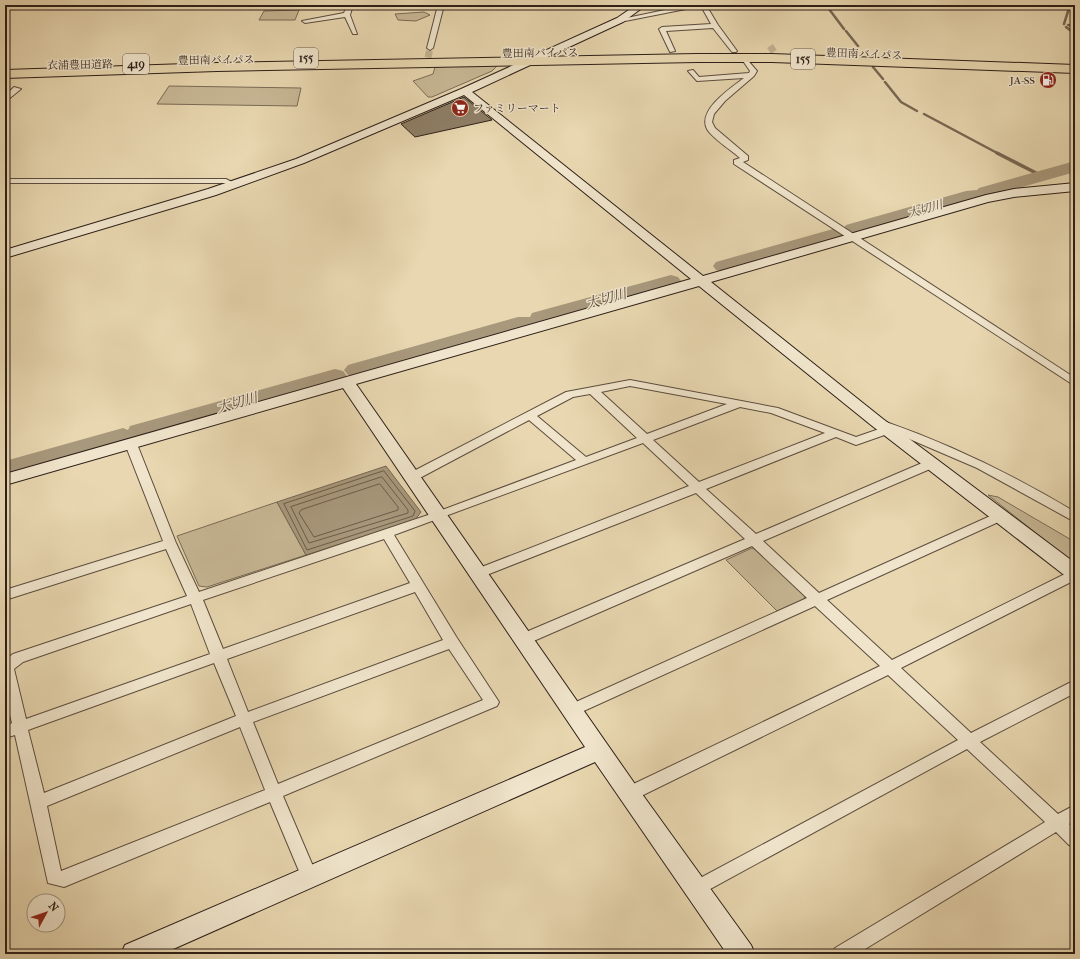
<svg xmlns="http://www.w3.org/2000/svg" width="1080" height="959" font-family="'IM FELL French Canon','Noto Serif JP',serif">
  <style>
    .green { fill: #c8b896; stroke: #7a6c57 }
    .water { fill: #a8987c; stroke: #776854 }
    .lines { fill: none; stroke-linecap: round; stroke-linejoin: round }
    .shore { stroke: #6a5c4a; stroke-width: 1 }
    .stream-far1 { stroke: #776854; stroke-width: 2.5 }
    .stream { stroke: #776854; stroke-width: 3.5 }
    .river { fill: #a8987c; fill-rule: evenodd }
    .building { fill: #8e7f67; stroke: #2d1f18 }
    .street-tunnel { stroke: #c3b292; stroke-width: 7; stroke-dasharray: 7 3.5; stroke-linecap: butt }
    .street-casing { stroke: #5c4d3e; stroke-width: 2 }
    .secondary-casing { stroke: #2d1f18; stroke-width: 2 }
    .highway-casing { stroke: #2d1f18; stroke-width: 2 }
    .street { fill: #f0e5cc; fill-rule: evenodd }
    .secondary { fill: #f0e5cc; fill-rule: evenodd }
    .highway { fill: #e8d7b0; fill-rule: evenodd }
    .labels { text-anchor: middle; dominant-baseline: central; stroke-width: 3; stroke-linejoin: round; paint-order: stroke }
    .far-street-label { font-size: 11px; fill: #2d1f18; stroke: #f0e5cc }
    .far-poi-label { font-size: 11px; fill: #2d1f18; stroke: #f0e5cc; text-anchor: end }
    .shield { fill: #f0e5cc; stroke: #685a4e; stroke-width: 1 }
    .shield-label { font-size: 12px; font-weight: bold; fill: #2d1f18 }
    .far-water-label { font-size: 12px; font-style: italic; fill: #58493b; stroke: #f0e5cc }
    .water-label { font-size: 14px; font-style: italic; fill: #58493b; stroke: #f0e5cc }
  </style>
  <rect width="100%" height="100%" fill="#e8d7b0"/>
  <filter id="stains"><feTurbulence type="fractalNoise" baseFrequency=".005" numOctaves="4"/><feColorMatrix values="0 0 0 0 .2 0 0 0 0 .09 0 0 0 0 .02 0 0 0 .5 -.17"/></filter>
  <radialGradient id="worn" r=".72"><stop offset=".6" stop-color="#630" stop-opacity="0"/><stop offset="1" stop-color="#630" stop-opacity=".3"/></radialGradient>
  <!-- green -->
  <path class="green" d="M299 10 295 20H259L264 11Z
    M424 12 430 15 416 21 398 20 395 14Z
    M495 64 497 66 492 71 432 97H428L413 81 433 74 435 67Z
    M169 86 301 88 297 106 157 104Z
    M988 495 998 497 1075 542V564Z
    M277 502 306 555 207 587 199 586 177 536Z
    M752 548 757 550 805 595 804 599 777 611 726 560Z"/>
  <!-- water -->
  <path class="water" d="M386 466 421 512 415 520 306 555 277 502Z"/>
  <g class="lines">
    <!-- shore -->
    <path class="shore" d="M384 471 415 511 413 516 307 550 284 504Z
      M382 477 408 510V513L309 543 291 507Z
      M380 484 398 507V510L314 537 299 513 301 510Z"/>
    <!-- stream-far1 -->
    <path class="stream-far1" d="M826 5 844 29
      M1064 24 1070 5
      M1068 25 1075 26
      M1066 27 1075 34
      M846 31 858 46
      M873 67 883 79
      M885 82 901 102 917 111
      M924 114 999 154"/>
    <!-- stream -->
    <path class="stream" d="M997 153 1042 176"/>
    <!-- river -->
    <path class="river" d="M1075 161V172L991 196 981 197 980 199 860 233 849 234 847 237 730 270 723 272 716 270 713 266 716 262 833 229 844 228 846 225 966 191 977 190 979 188Z
      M671 275 678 277 681 281 678 285 548 323H536L534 327 364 375 356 377 348 375 344 370 348 365 518 317H530L532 313Z
      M335 369 343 371 347 376 343 381 148 436 139 439 134 437 132 441 5 477V461L123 428 128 430 130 426Z"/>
  </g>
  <!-- building -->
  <path class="building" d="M464 97 492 120 415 137 401 124Z"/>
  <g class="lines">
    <!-- street-tunnel -->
    <path class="street-tunnel" d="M770 46 781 63
      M426 68 430 48"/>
    <!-- street casing -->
    <g class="street-casing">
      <path id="street" d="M347 5H353L350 15 357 34H353L345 17 305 23 302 21 344 13Z
        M438 5H444L433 48 430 50 427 48Z
        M689 5H706L718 25 737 51 736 52H732L713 28 666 31 675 51 670 52 659 29 662 27 711 24 701 6 620 22 617 20Z
        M744 56 757 71 754 76 725 101 714 114 712 122 715 128 748 156V160L743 162 1075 378V386L734 164V160L740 158C731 150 712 138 707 129 697 110 732 87 744 78L697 81 688 71 693 70 699 77 749 73 750 71 741 58Z
        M14 87 21 89 5 102V96Z
        M5 179H226L238 185 234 188 225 183H5Z
        M630 380 778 408 856 437 882 428 876 424 878 422H886C952 445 1015 476 1075 512V522L977 468 893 432 856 445 836 437 706 489 756 534 929 460H937L939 463 937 466 763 541 819 593 997 513H1005L1007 516 1005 519 827 600 892 660 1075 569V580L901 668 971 733 1075 680V693L980 742 1058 814 1075 805V820L1069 824 1075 830V847L1069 845 1056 832 857 954H832L835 948 1045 822 967 749 701 894 695 897 689 894 686 889 689 884 958 740 888 675 635 799 629 801 623 799 621 794 623 789 880 666 815 606 577 714 572 716 567 714 565 710 567 706 807 598 752 546 529 643 524 644 519 643 517 639 519 635 745 539 696 493 484 576H474L472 573 474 570 689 486 643 443 394 535 457 638 499 702 497 706 283 796 318 878 316 883 310 886 304 883 270 802 64 887 48 883 15 735 5 738V726L12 723 5 694V660L13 654 187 596 166 549 5 600V590L163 541 125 444 127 441 131 440 137 444 176 543 199 592 434 513 576 460 529 420 416 480H408L406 477 408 474 566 392ZM630 386 727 404 647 434 601 392ZM590 394 637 438 586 457 537 416 573 397ZM740 407 771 413 825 433 699 482 653 440ZM384 539 410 583 223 649 203 600ZM415 592 443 640 248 712 227 659ZM191 604 210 654 26 719 14 669 23 662ZM449 649 483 700 278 784 253 722ZM214 663 236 716 44 793 28 730ZM240 727 265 790 61 871 47 806Z"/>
    </g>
    <!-- secondary casing -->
    <g class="secondary-casing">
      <path id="secondary" d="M636 5H646L623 22 472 92 703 276 986 195 1014 189 1075 183V191L1014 197 988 202 711 282 883 419 1075 563V580L1068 578 871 425 699 286 356 384 637 787 751 945 755 954H727L595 762 162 954H121L125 945 585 747 343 388 5 485V474L691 279 464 95 304 163 216 195 5 258V250L208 189 296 159 461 89 617 18Z"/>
    </g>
    <!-- highway casing -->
    <g class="highway-casing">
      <path id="highway" d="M697 54H772L1075 65V73L772 62H697L217 71 5 78V70L217 63Z"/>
    </g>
    <!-- street -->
    <use href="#street" class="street"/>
    <!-- secondary -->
    <use href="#secondary" class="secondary"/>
    <!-- highway -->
    <use href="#highway" class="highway"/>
  </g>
  <!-- icons -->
  <defs>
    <g id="fuel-disc" transform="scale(0.9)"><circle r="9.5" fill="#8f2418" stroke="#f0e5cc"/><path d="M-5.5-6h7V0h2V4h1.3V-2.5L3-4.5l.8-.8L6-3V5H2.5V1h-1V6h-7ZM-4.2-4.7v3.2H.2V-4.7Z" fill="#fff"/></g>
    <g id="supermarket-disc" transform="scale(0.9)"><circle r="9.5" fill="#8f2418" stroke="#f0e5cc"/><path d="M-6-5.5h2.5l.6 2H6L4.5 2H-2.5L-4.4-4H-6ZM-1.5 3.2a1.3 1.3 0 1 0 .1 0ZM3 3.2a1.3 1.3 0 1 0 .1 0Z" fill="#fff"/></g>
  </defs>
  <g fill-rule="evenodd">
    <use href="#fuel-disc" x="1048" y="80"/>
    <use href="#supermarket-disc" x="460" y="108"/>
  </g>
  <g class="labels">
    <!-- far-street labels -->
    <g class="far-street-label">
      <text transform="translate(540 53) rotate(-1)">豊田南バイパス</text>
      <text transform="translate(864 54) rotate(2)">豊田南バイパス</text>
      <text transform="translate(216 60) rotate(-1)">豊田南バイパス</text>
      <text transform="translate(80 65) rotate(-1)">衣浦豊田道路</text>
    </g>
    <!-- far-poi labels -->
    <g class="far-poi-label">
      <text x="1035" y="80">JA-SS</text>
      <text x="473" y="108" text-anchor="start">ファミリーマート</text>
    </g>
    <!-- shield labels -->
    <g class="shield">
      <rect x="294" y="48" width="24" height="20" rx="3"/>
      <rect x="791" y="49" width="24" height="20" rx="3"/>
      <rect x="123" y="54" width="26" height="20" rx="3"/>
    </g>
    <g class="shield-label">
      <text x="306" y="58">155</text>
      <text x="803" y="59">155</text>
      <text x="136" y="64">419</text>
    </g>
    <!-- far-water labels -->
    <g class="far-water-label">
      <text transform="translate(925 209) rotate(-16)">大切川</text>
    </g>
    <!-- water labels -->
    <g class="water-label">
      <text transform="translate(606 299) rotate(-16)">大切川</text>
      <text transform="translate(237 403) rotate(-16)">大切川</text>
    </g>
  </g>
  <!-- margin -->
  <rect width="1080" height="959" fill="none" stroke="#e8d7b0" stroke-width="20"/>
  <rect x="6" y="6" width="1068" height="947" fill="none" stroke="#2d1f18" stroke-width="2"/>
  <rect x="10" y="10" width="1060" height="939" fill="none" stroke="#2d1f18"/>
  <!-- north arrow -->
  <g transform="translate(46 913) rotate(50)"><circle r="19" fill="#f0e5cc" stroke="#a29684"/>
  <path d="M0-3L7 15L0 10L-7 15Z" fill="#8f2418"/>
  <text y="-6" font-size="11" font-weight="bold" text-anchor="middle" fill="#2d1f18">N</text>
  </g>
  <rect width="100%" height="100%" filter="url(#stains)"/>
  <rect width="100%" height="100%" fill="url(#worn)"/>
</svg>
